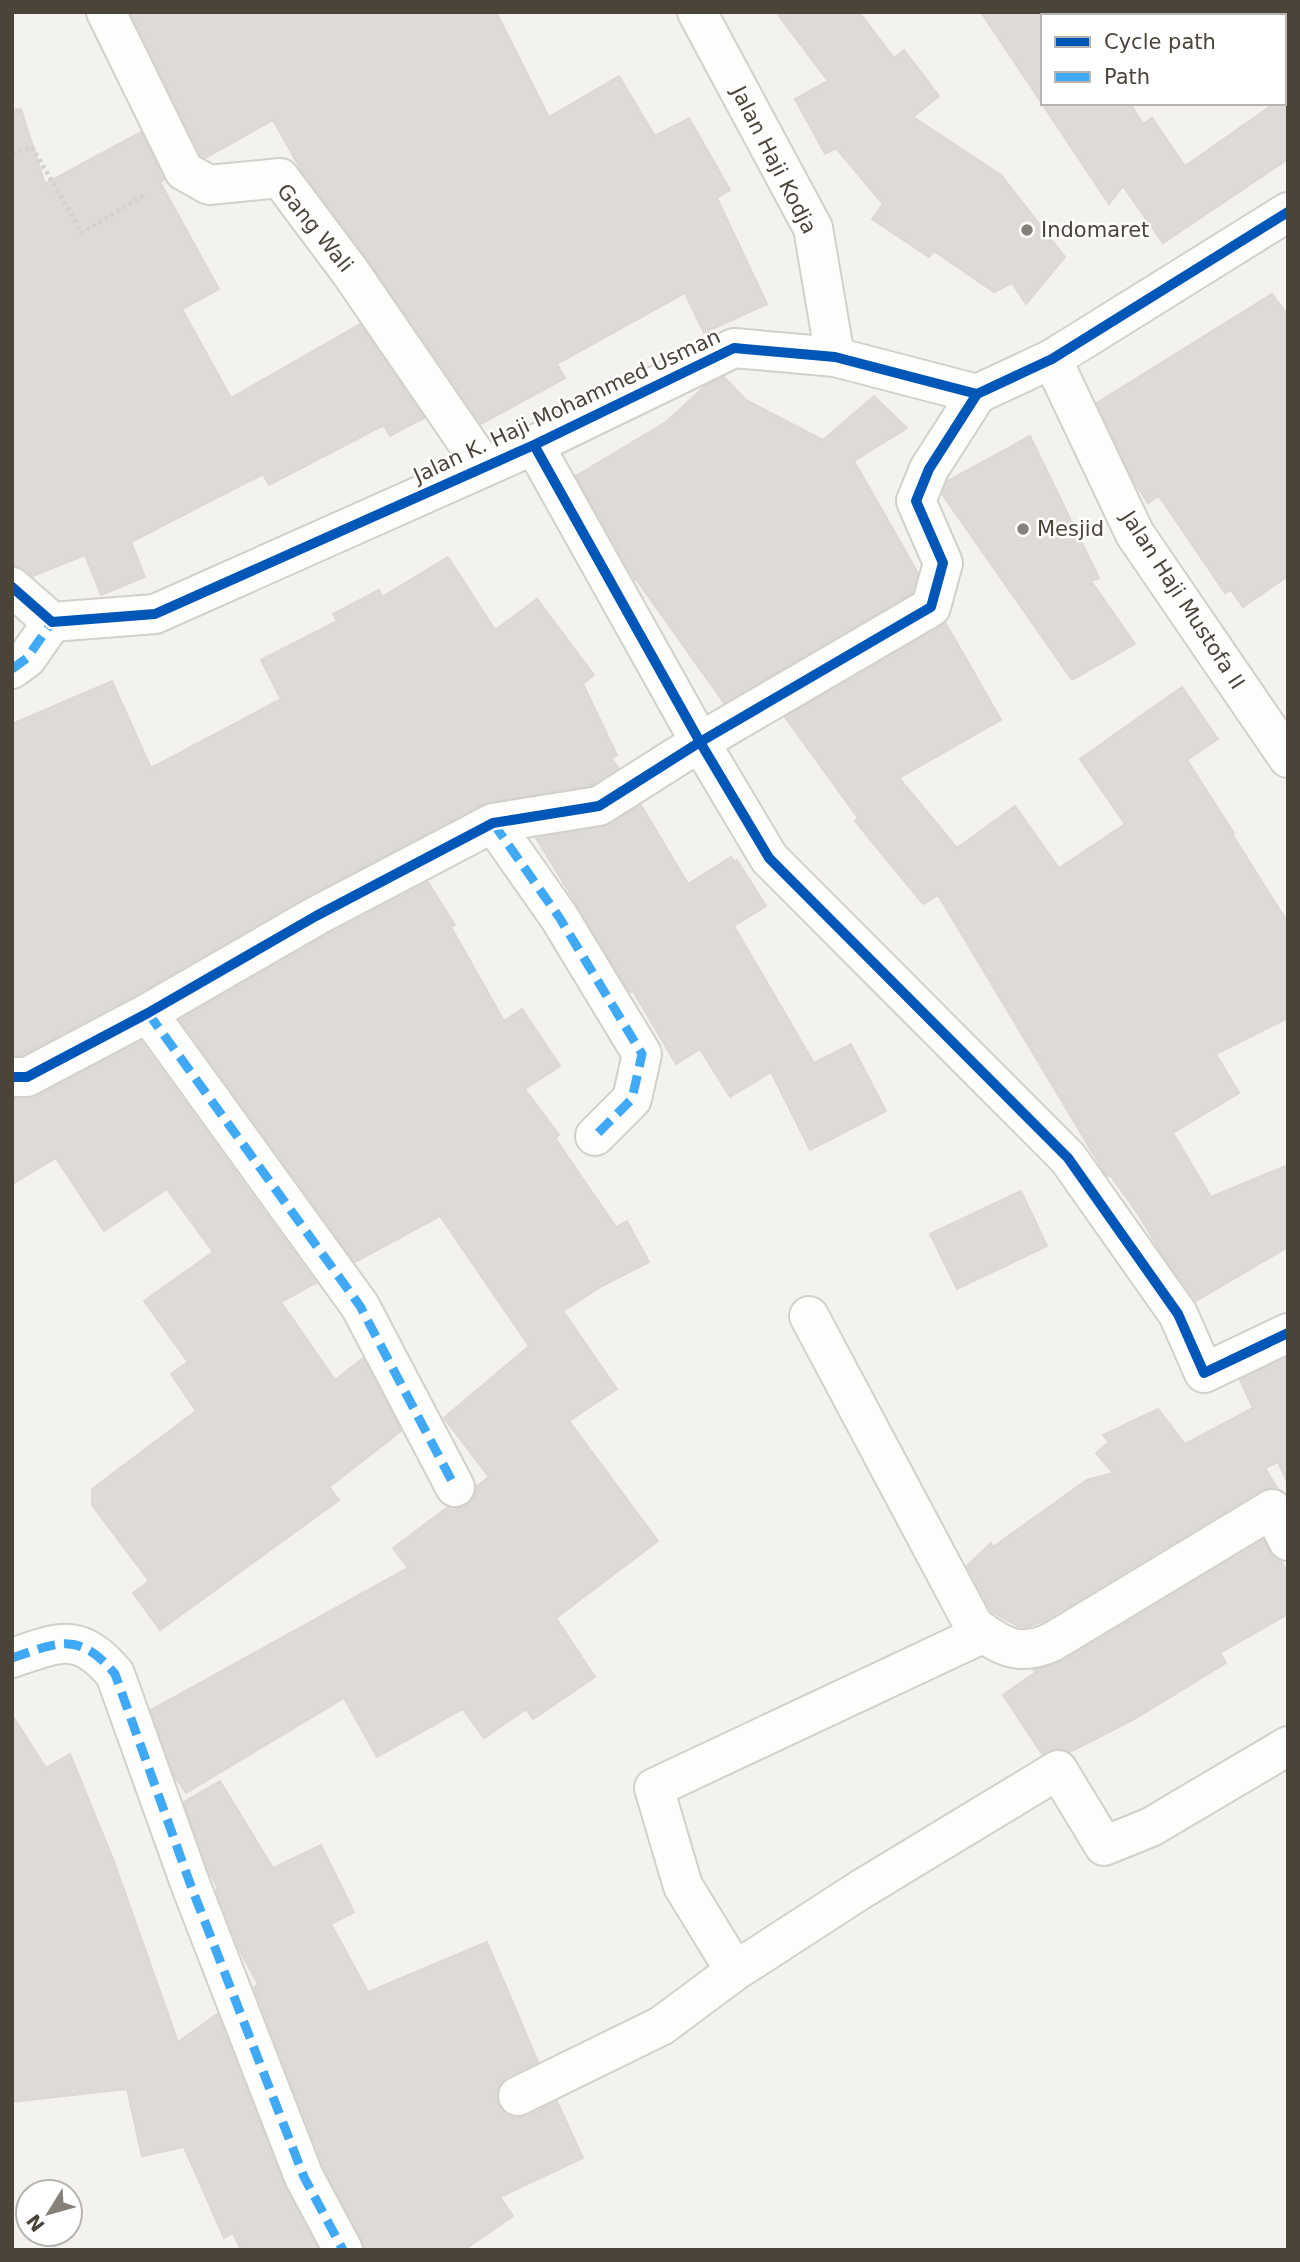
<svg xmlns="http://www.w3.org/2000/svg" width="1300" height="2262" font-family="'DejaVu Sans',sans-serif">
  <style>
    .building { fill: #dedbd6; stroke: #dcd9d4; stroke-width: 2 }
    .lines { fill: none; stroke-linecap: round; stroke-linejoin: round }
    .minor-casing { stroke: #d2d0cb; stroke-width: 42 }
    .tertiary-casing { stroke: #d2d0cb; stroke-width: 42 }
    .path { stroke: #d3d2cc; stroke-width: 4.5; stroke-dasharray: 3.5 3.5; stroke-linecap: butt }
    .minor { stroke: #fdfdfc; stroke-width: 38 }
    .tertiary { stroke: #fdfdfc; stroke-width: 38 }
    .quiet { stroke: #3fa9f5; stroke-width: 9; stroke-dasharray: 18 9; stroke-linecap: butt }
    .cycleway-casing { stroke: #fff; stroke-width: 15 }
    .cycleway { stroke: #0057b8; stroke-width: 10 }
    .poi-dot { fill: #868178; stroke: #fff; stroke-width: 2.5 }
    .labels { text-anchor: middle; dominant-baseline: central; stroke-width: 5; stroke-linejoin: round; paint-order: stroke }
    .street-label { font-size: 21px; fill: #4b4439; stroke: #fff }
    .poi-label { font-size: 21px; fill: #4b4439; stroke: #fff; text-anchor: start }
  </style>
  <rect width="100%" height="100%" fill="#f4f2ee"/>
  <!-- building -->
  <path class="building" d="M130 12H496L549 117 619 76 655 136 689 118 730 190 717 198 767 304 704 333 685 293 557 364 565 378 481 424 369 261 301 170 273 120 205 158 201 155Z
    M776 12H859L894 58 904 50 939 96 913 117 1001 175 1065 257 1026 304 1012 283 994 292 934 251 929 257 872 219 883 204 836 148 825 154 795 99 828 81Z
    M981 12H1043V103H1130L1143 124 1152 118 1185 166 1275 103H1284V97L1288 94V159L1163 243 1123 186 1109 204Z
    M21 109 45 184 141 132 164 180 160 182 219 289 182 309 231 398 360 324 424 418 390 436 384 425 269 485 263 474 131 542 145 577 101 595 85 555 33 576 26 570 12 566V110Z
    M1272 294 1288 315V576L1243 607 1231 590 1225 593 1159 496 1148 503 1132 478 1097 403Z
    M724 377 746 400 823 440 874 396 907 428 854 461 918 573 912 593 724 703 636 579 635 580 576 476 666 422 705 386Z
    M1030 436 1099 578 1091 581 1135 644 1072 680 942 494 948 481Z
    M448 557 495 630 537 599 594 675 583 684 617 755 612 758 618 768 591 785 483 804 305 897 137 994 22 1055H12V724L112 681 151 768 281 699 261 660 337 621 333 614 379 590 382 597Z
    M945 622 1001 720 899 778 957 848 1015 806 1059 868 1125 824 1080 759 1182 687 1218 739 1187 760 1234 833 1232 834 1288 923V1018L1216 1054 1239 1093 1173 1133 1211 1197 1288 1165V1247L1196 1301 1160 1251 1140 1217 1111 1176H1107L1103 1170 938 895 923 904 855 821 858 818 785 717 942 626Z
    M641 805 688 884 731 857 735 862 737 860 766 906 734 926 814 1063 851 1044 886 1111 810 1150 771 1072 730 1097 700 1049 676 1064 633 991 630 992 536 838 603 827Z
    M428 882 455 925 451 927 504 1021 522 1009 560 1066 525 1089 559 1135 555 1138 616 1227 627 1221 649 1262 602 1286 563 1311 617 1389 569 1421 658 1541 556 1618 595 1677 533 1719 526 1709 484 1738 463 1709 377 1757 344 1698 186 1793 174 1775 151 1710 408 1568 393 1548 448 1507 455 1509 466 1506 474 1498 477 1486 489 1477 444 1418 529 1346 440 1216 355 1262 180 1020 327 935Z
    M141 1041 316 1283 281 1302 335 1380 363 1358 401 1431 329 1487 339 1500 160 1630 133 1593 149 1581 92 1505V1489L196 1411 171 1374 188 1362 144 1301 213 1252 167 1189 104 1231 56 1158 12 1184V1099L37 1096Z
    M1021 1191 1047 1246 957 1289 930 1234Z
    M1288 1357V1484L1278 1462 1265 1468 1277 1488 1271 1487 1261 1490 1042 1622 1027 1627 1017 1626 991 1611 967 1566 991 1543 993 1547 1087 1480 1113 1473 1096 1453 1109 1442 1103 1435 1158 1409 1185 1444 1253 1408 1240 1380Z
    M1263 1540 1269 1551 1275 1559 1281 1561 1288 1573V1614L1220 1653 1226 1663 1133 1720 1070 1752 1057 1748 1042 1754 1003 1695 1036 1672 1034 1670 1063 1661Z
    M12 1715 46 1768 70 1754 113 1859 178 2042 217 2014 284 2185 318 2250H241L233 2233 224 2238 184 2147 142 2156 127 2089 12 2102Z
    M220 1781 273 1868 321 1845 354 1912 331 1924 368 1992 487 1942 538 2062 508 2076 500 2083 496 2094 498 2105 505 2114 517 2118 528 2116 557 2101 583 2158 500 2197 513 2216 464 2250H365L362 2240 324 2168 254 1987 258 1984 240 1951 216 1890 218 1888 210 1874 184 1802Z"/>
  <g class="lines">
    <!-- minor casing -->
    <g class="minor-casing">
      <path id="minor" d="M106 12 184 171 209 185 280 178 351 273 484 467
        M697 12 813 228 835 357
        M1052 359 1135 534 1288 758
        M534 445 700 742 769 858 1068 1158 1178 1314 1204 1373 1288 1333
        M12 669 27 658 52 622
        M493 823 559 917 642 1054 632 1099 595 1136
        M148 1013 360 1306 455 1487
        M12 1077H27L148 1013 316 916 493 823 599 806 700 742 931 607 943 563 916 501 929 469 977 394
        M809 1316 974 1626C1002 1647 1019 1657 1052 1642L1272 1509 1288 1541
        M12 1658C59 1642 79 1631 115 1674L191 1886 304 2177 343 2250
        M735 1971 860 1890 1058 1770 1104 1846 1151 1827 1288 1746
        M518 2096 661 2026 735 1971 683 1886 654 1788 984 1633"/>
    </g>
    <!-- tertiary casing -->
    <g class="tertiary-casing">
      <path id="tertiary" d="M12 587 52 622 155 614 534 445 734 348 835 357 977 394 1052 359 1288 212"/>
    </g>
    <!-- path -->
    <path class="path" d="M12 153 32 147 82 233 144 195"/>
    <!-- minor -->
    <use href="#minor" class="minor"/>
    <!-- tertiary -->
    <use href="#tertiary" class="tertiary"/>
    <!-- quiet -->
    <path class="quiet" d="M12 669 27 658 52 622
      M493 823 559 917 642 1054 632 1099 595 1136
      M148 1013 360 1306 455 1487
      M12 1658C59 1642 79 1631 115 1674L191 1886 304 2177 343 2250"/>
    <!-- cycleway casing -->
    <g class="cycleway-casing">
      <path id="cycleway" d="M534 445 700 742 769 858 1068 1158 1178 1314 1204 1373 1288 1333
        M12 587 52 622 155 614 534 445 734 348 835 357 977 394 1052 359 1288 212
        M12 1077H27L148 1013 316 916 493 823 599 806 700 742 931 607 943 563 916 501 929 469 977 394"/>
    </g>
    <!-- cycleway -->
    <use href="#cycleway" class="cycleway"/>
  </g>
  <!-- markers -->
  <g class="poi-dot">
    <circle cx="1027" cy="230" r="7"/>
    <circle cx="1023" cy="529" r="7"/>
  </g>
  <g class="labels">
    <!-- street labels -->
    <g class="street-label">
      <text transform="translate(774 160) rotate(63)">Jalan Haji Kodja</text>
      <text transform="translate(315 228) rotate(51)">Gang Wali</text>
      <text transform="translate(567 406) rotate(-25)">Jalan K. Haji Mohammed Usman</text>
      <text transform="translate(1183 600) rotate(57)">Jalan Haji Mustofa II</text>
    </g>
    <!-- poi labels -->
    <g class="poi-label">
      <text x="1041" y="230">Indomaret</text>
      <text x="1037" y="529">Mesjid</text>
    </g>
  </g>
  <!-- border -->
  <rect width="1300" height="2262" fill="none" stroke="#4b4439" stroke-width="28"/>
  <!-- legend -->
  <rect x="1041" y="14" width="245" height="91" fill="#ffffff" stroke="#b7b4b0" stroke-width="2"/>
  <rect x="1055" y="37" width="35" height="10" fill="#0057b8" stroke="#b7b4b0" stroke-width="2"/>
  <text x="1104" y="49" font-size="21" fill="#4b4439">Cycle path</text>
  <rect x="1055" y="72" width="35" height="10" fill="#3fa9f5" stroke="#b7b4b0" stroke-width="2"/>
  <text x="1104" y="84" font-size="21" fill="#4b4439">Path</text>
  <!-- north arrow -->
  <g transform="translate(49 2213) rotate(233)"><circle r="33" fill="#ffffff" stroke="#b7b4b0" stroke-width="2"/>
  <path d="M0-5L12 26L0 18L-12 26Z" fill="#868178"/>
  <text y="-10" font-size="19" font-weight="bold" text-anchor="middle" fill="#4b4439">N</text>
  </g>
</svg>
